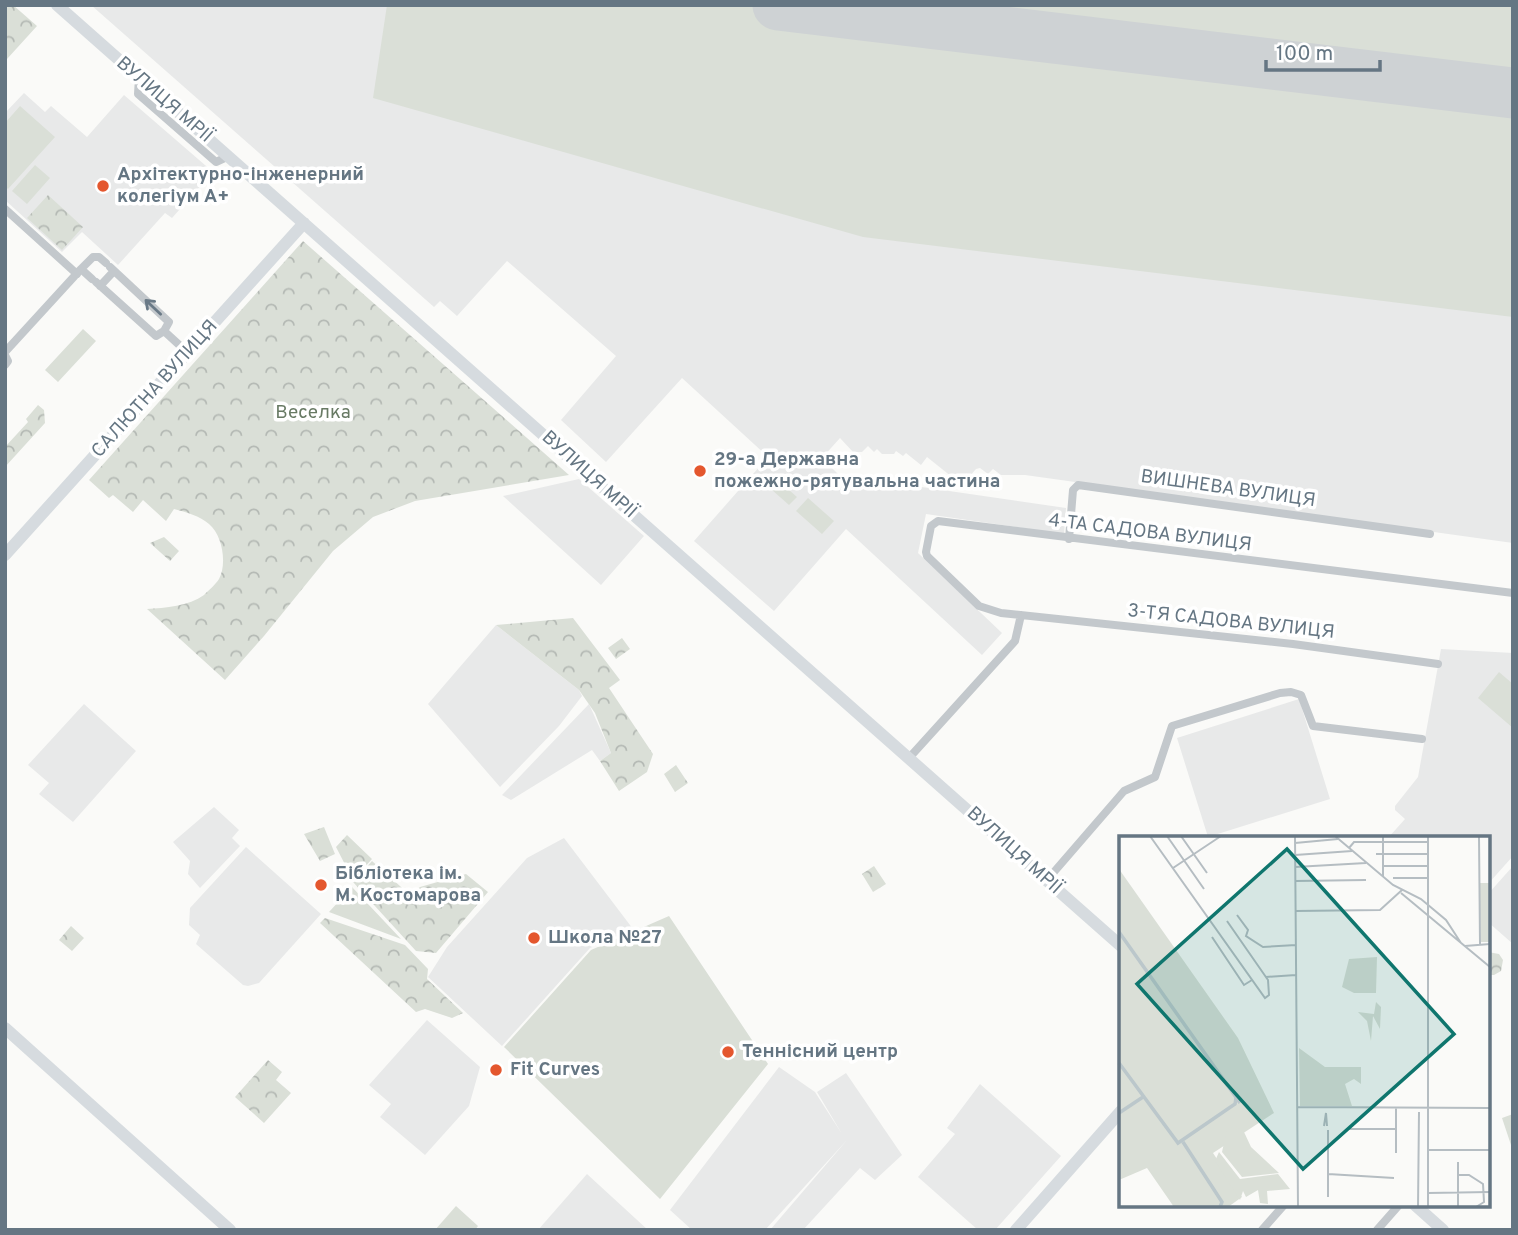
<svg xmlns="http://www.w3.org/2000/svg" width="1518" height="1235" font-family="Overpass,sans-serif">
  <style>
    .built { fill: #e8e9e9 }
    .grass { fill: #dadfd7 }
    .forest { fill: url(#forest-crowns) }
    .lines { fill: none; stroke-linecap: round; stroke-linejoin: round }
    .runway { stroke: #ced2d4; stroke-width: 51 }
    .street { stroke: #c3c8cc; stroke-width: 8 }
    .secondary { stroke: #d6dbdf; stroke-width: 12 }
    .oneway { stroke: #6a7a87 }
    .poi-dot { fill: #e4572e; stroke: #fff; stroke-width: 2.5 }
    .labels { text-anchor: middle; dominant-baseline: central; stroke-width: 7; stroke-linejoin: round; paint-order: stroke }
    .street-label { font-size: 19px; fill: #657683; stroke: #fff }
    .poi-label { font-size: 19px; font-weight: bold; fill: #657683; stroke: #fff; text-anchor: start }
    .park-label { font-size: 19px; fill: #687a64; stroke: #fff }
    .inset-river { fill: none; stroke: #bbc7cb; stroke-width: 3.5 }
    .inset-road { fill: none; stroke: #b5bdc2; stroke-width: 2 }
    .view { fill: #0f766e; fill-opacity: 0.15; stroke: #0f766e; stroke-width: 3.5 }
    .inset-edge { fill: none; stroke: #657683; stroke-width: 3.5 }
  </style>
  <defs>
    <pattern id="forest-crowns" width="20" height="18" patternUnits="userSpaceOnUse" patternTransform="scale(1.75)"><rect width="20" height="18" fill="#dadfd7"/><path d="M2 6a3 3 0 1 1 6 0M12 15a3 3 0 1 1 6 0" fill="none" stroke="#b4b9b4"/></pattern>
  </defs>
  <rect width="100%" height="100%" fill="#fafaf8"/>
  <!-- built -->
  <path class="built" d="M91 5H1513V543L1025 475H1001L993 469 988 474 980 468 976 469 962 485 927 457 921 465 906 453 903 456 896 451 894 454H882L877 449 874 452 868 446 862 452H853L840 438 822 458 839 475 1066 508 1064 534 926 514 918 553 1002 633 982 655 846 529 774 611 694 541 768 457 682 378 606 462 561 420 616 356 507 261 457 316 440 301 434 307Z
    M24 93 45 112 51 106 87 137 124 95 213 172 172 218 165 213 118 265 82 232 62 252 5 200V113Z
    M579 479 644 536 601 585 503 496Z
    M496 625 579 690 582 696 559 726 500 787 428 704Z
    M1441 649 1513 653V856L1488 884V838H1388L1405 819 1395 810V806L1418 777Z
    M1299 699 1330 799 1208 837 1177 738Z
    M84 704 136 751 73 822 39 794 49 783 28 765Z
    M589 704 611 753 600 761 592 750 511 800 502 795Z
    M214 807 239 830 232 838 240 846 200 888 188 874 190 861 173 842Z
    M564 838 633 929 590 948 502 1046 428 977 447 947 527 858Z
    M246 847 321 914 259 983 248 986 243 985 196 944 200 935 189 925 190 908Z
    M1513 866V944L1488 922V894Z
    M427 1020 480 1067 469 1106 425 1155 380 1117 391 1104 369 1085Z
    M779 1067 815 1092 842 1134 817 1092 846 1073 902 1155 875 1180 860 1168 803 1230H770L847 1140 765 1230H692L670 1210Z
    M980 1084 1061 1156 995 1230H978L918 1177 955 1134 947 1128Z
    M587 1174 648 1230H538Z"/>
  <!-- grass -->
  <path class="grass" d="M387 5H1513V317L863 237 373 98Z
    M20 106 55 137 8 189 5 186V123Z
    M35 165 50 178 27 204 12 191Z
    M83 329 96 341 58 382 45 370Z
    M780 482 797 497 789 505 772 490Z
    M808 498 834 521 822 534 796 511Z
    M1499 672 1513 684V728L1478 698Z
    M352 887 401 939 329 912Z
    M669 916 768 1064 660 1199 504 1047 591 950Z
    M1513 1114V1151L1502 1118Z
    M456 1206 478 1226 475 1230H435Z"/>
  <!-- forest -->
  <path class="forest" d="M7 5H13L37 26 7 59 5 7Z
    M48 195 83 227 62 250 27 218Z
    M303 241 569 475 415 501 373 517 333 551 264 636 225 680 147 609C165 608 189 606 204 595 208 591 216 584 219 579 227 564 223 536 209 524 200 516 186 512 174 509L166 521 143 500 133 512 113 495 109 498 89 480Z
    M38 405 44 410 45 423 5 467V447L28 422 26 419Z
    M164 537 179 551 170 561 150 543Z
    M573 618 620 680 609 688 653 754 647 772 619 791 600 761 611 753 595 713 579 690 496 625Z
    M622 638 630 649 616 659 608 648Z
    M676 765 688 783 675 792 664 774Z
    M324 827 335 854 320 861 304 834Z
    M347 835 372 859 353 880 336 847Z
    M372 861 410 895 420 887 466 874 488 892 436 953 416 951 353 882Z
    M874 866 886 884 873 892 862 874Z
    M325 918 405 945 428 969 427 979 463 1013 452 1018 425 1009 416 1012 320 923Z
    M71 926 84 938 72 951 59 940Z
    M1488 952 1499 954 1503 960 1501 971 1494 975H1488Z
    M268 1060 282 1072 276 1080 291 1093 264 1123 235 1097Z"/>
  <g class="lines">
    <!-- runway -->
    <path class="runway" d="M778 5 1513 93"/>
    <!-- street -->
    <path class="street" d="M139 78 138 94 216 162 229 156
      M5 209 77 274
      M92 279 81 269 93 257H99L106 263
      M96 282 156 336 164 331 169 322 110 267
      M100 286 114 271
      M164 331 188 353
      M5 352 81 269
      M5 355 8 361 5 365
      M1069 539 1073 490 1078 485 1430 534
      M1438 664 1293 644 1001 613 979 606 927 556 926 552 931 526 938 521 1513 593
      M909 758 1015 641 1021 615
      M1047 880 1124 791 1155 777 1172 726 1280 693 1291 692 1301 695 1313 726 1422 739
      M1262 1230 1284 1205
      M1377 1230 1399 1205"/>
    <!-- secondary -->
    <path class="secondary" d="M57 5 1121 946
      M5 555 304 223
      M5 1028 230 1230
      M1415 1205 1443 1230
      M1016 1230 1121 1111"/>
  </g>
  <!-- one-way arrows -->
  <defs><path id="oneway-shaft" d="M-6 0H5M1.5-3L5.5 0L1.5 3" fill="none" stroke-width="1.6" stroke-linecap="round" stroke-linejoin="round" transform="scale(1.75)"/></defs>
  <use class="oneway" href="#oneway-shaft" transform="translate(153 307) rotate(-137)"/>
  <!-- markers -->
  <g class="poi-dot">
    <circle cx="103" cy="186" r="7"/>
    <circle cx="700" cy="471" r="7"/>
    <circle cx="321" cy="885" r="7"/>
    <circle cx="534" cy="938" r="7"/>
    <circle cx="728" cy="1052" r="7"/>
    <circle cx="496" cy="1070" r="7"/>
  </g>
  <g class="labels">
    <!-- street labels -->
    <g class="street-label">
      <text transform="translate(164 100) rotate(41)">ВУЛИЦЯ МРІЇ</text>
      <text transform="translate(155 389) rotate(-48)">САЛЮТНА ВУЛИЦЯ</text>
      <text transform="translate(589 475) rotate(42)">ВУЛИЦЯ МРІЇ</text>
      <text transform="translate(1228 489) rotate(8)">ВИШНЕВА ВУЛИЦЯ</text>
      <text transform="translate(1150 533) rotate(7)">4-ТА САДОВА ВУЛИЦЯ</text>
      <text transform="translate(1231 622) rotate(6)">3-ТЯ САДОВА ВУЛИЦЯ</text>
      <text transform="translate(1014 851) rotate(42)">ВУЛИЦЯ МРІЇ</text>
    </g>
    <!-- poi labels -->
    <g class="poi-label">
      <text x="117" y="175">Архітектурно-інженерний<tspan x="117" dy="22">колегіум А+</tspan></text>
      <text x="714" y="460">29-а Державна<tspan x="714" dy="22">пожежно-рятувальна частина</tspan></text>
      <text x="335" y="874">Бібліотека ім.<tspan x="335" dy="22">М. Костомарова</tspan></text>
      <text x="548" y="938">Школа №27</text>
      <text x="742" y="1052">Теннісний центр</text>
      <text x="510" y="1070">Fit Curves</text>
    </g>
    <!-- park labels -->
    <g class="park-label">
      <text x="313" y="413">Веселка</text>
    </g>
  </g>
  <!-- overview -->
  <g transform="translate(1119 836)">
    <rect width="371" height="371" fill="#fafaf8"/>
    <path d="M0 33 119 202 155 277 94 317 123 361 109 371H55L28 332 0 344ZM360 47H371V106H362ZM258 121 257 157H235L223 151 230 123Z" fill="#dadfd7"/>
    <path d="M257 166 262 171 261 193 254 180 252 205 248 185 239 176 255 178ZM180 212 206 231H242V248L235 243 226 248 233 270H181ZM116 290 125 296 132 311 160 337 123 341 103 316 108 293ZM100 316 121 343 159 338 171 353 148 355 149 368 141 367 139 354 127 361 124 355 121 364 96 325Z" fill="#dadfd7"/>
    <path class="inset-river" d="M0 96 121 267M0 227 59 307 116 268 117 262M0 277 24 261M64 306 103 366 101 371"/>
    <path class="inset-road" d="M31 0 146 162 150 159 149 144 108 85M48 0 85 53M62 0 88 37M176 0 179 371M216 0 274 49 302 63 327 84 342 107M264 0V40M309 0V371M360 0 361 108M176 7 219 3M230 12 235 6H309M257 18H309M176 19 233 15M264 30H308M176 31 247 27M54 32 102 0M274 42H309M176 45 247 44M282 57 371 131M176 75 261 74 283 54M118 79 129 94 127 100 144 111 177 109M93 101 125 149 133 144M346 110 371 108M147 141 177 139M178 271 371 272M205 290 207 277 208 290M229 293H277M309 314H371M277 317V272M339 326V371M209 338 275 342M339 339H350L364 348 365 366 357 371M309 357 371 356M209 361V294M299 371 300 276"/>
    <path class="view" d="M168 13 335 198 184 333 18 148Z"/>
    <rect width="371" height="371" class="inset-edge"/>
  </g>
  <!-- border -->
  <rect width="1518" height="1235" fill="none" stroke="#657683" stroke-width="14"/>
  <!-- scale -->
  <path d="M1266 60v10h114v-10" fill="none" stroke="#657683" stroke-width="3.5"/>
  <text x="1276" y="60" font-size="21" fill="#657683" stroke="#ffffff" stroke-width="5" paint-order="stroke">100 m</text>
</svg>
